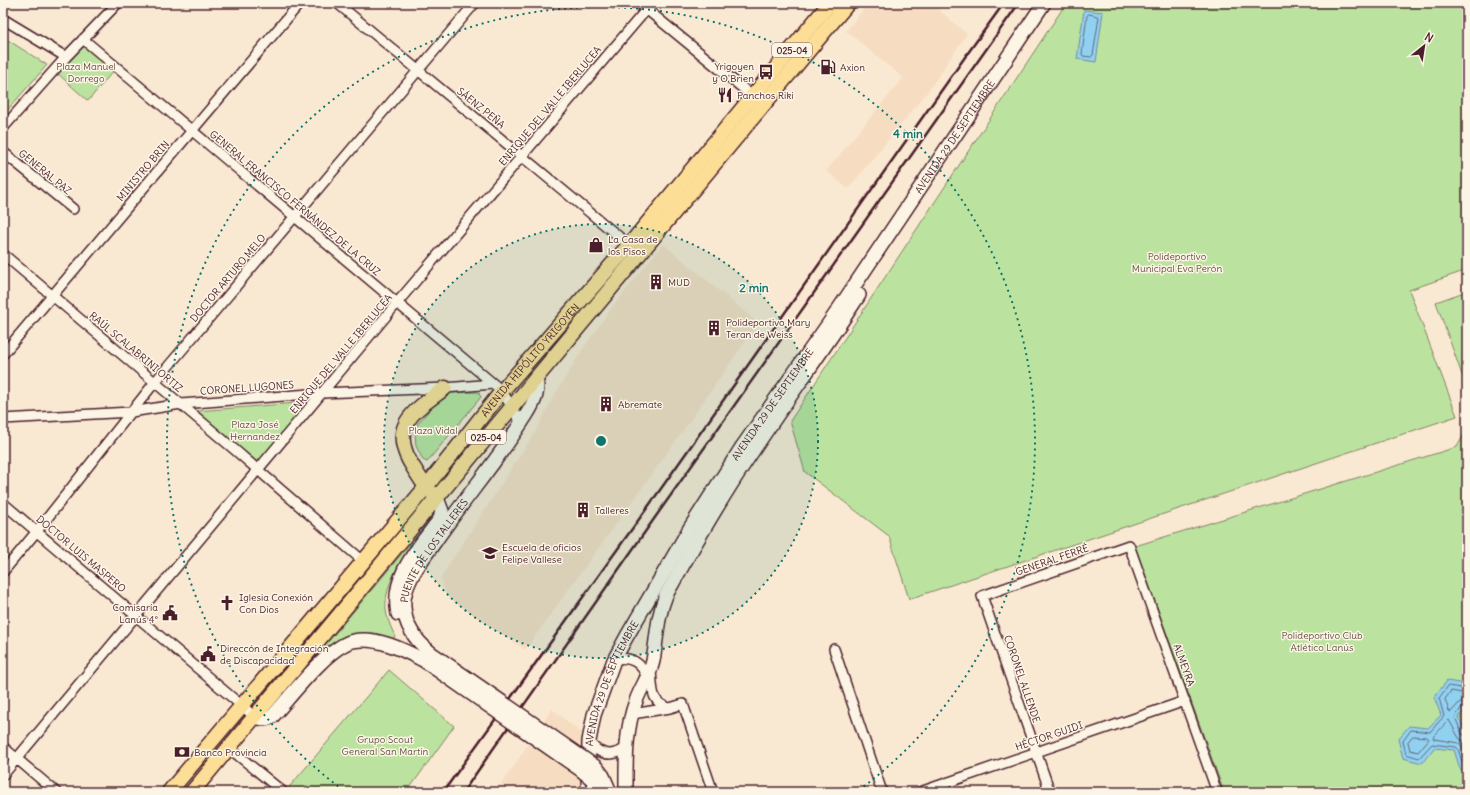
<svg xmlns="http://www.w3.org/2000/svg" width="1470" height="795" font-family="Delius,sans-serif">
  <style>
    .built { fill: #f6ddc2 }
    .green { fill: #bbe39f; stroke: #828165 }
    .water { fill: #90d1f1; stroke: #748aa2 }
    .lines { fill: none; stroke-linecap: round; stroke-linejoin: round }
    .shore { stroke: #66667a; stroke-width: 1 }
    .street-casing { stroke: #4a1f2b; stroke-width: 12 }
    .secondary-casing { stroke: #4a1f2b; stroke-width: 16 }
    .primary-casing { stroke: #4a1f2b; stroke-width: 17 }
    .street { stroke: #fcf5e5; stroke-width: 9 }
    .secondary { stroke: #fcf5e5; stroke-width: 13 }
    .primary { stroke: #fcde96; stroke-width: 14 }
    .rail { stroke: #4a1f2b; stroke-width: 2.5 }
    .secondary-bridge-casing { stroke: #4a1f2b; stroke-width: 16; stroke-linecap: butt }
    .secondary-bridge { stroke: #fcf5e5; stroke-width: 13 }
    .ring { fill: none; stroke: #0f766e; stroke-width: 2; stroke-dasharray: 2 4 }
    .labels { text-anchor: middle; dominant-baseline: central; stroke-width: 3; stroke-linejoin: round; paint-order: stroke }
    .shield { fill: #fcf5e5; stroke: #7f5f63; stroke-width: 1 }
    .shield-label { font-size: 9px; font-weight: bold; fill: #4a1f2b }
    .park-label { font-size: 10px; fill: #665048; stroke: #fcf5e5 }
    .poi-label { font-size: 10px; fill: #4a1f2b; stroke: #fcf5e5; text-anchor: start }
    .street-label { font-size: 10px; fill: #4a1f2b; stroke: #fcf5e5 }
    .centre { fill: #0f766e; stroke: #fcf5e5; stroke-width: 2 }
    .ring-label { font-size: 12px; text-anchor: middle; font-weight: bold; fill: #0f766e; stroke: #fcf5e5; stroke-width: 3; stroke-linejoin: round; paint-order: stroke }
  </style>
  <rect width="100%" height="100%" fill="#fae9d2"/>
  <filter id="ink" filterUnits="userSpaceOnUse"><feTurbulence type="fractalNoise" baseFrequency=".025" numOctaves="2"/><feDisplacementMap in="SourceGraphic" scale="8" xChannelSelector="R" yChannelSelector="G"/><feConvolveMatrix kernelMatrix="1 2 1 2 8 2 1 2 1" color-interpolation-filters="sRGB"/></filter>
  <g filter="url(#ink)">
    <!-- built -->
    <path class="built" d="M869 3H931L967 34 929 90 848 189 826 171 903 78 846 31Z
      M663 244 758 323 687 425 525 650 447 597 441 577 536 431 554 396 583 349 611 309Z
      M552 709 591 740 581 783V792H496Z"/>
    <!-- green -->
    <path class="green" d="M1068 3H1467V270L1409 290 1457 416 909 599 889 536 805 472 790 421 1065 5Z
      M3 37 47 65 3 115Z
      M84 44 115 69 88 101 57 73Z
      M1467 291V389L1436 302Z
      M478 392 481 397 427 462 423 460 416 446 415 434 418 423 433 406 451 393Z
      M309 402 258 463 197 411Z
      M1467 429V792H1224L1135 546 1457 447Z
      M431 519C412 544 379 583 387 616 389 623 392 630 395 636L393 639 359 636 292 685Z
      M389 670 454 726 407 792H285Z"/>
    <!-- water -->
    <path class="water" d="M1084 10 1103 12 1096 62 1077 59Z
      M1447 681 1465 684 1467 689V707L1459 717 1467 736V770L1460 769 1454 750 1434 748 1422 763 1403 758 1398 739 1409 726 1428 728 1441 715 1434 697Z"/>
    <g class="lines">
      <!-- shore -->
      <path class="shore" d="M1089 14 1097 16 1099 17 1093 55 1091 57 1083 56 1082 54 1087 16Z
        M1467 689 1448 686 1439 698 1444 716 1430 732 1411 730 1403 741 1406 754 1419 758 1432 744 1456 747 1458 749 1463 765 1467 766
        M1467 694 1451 691 1445 699 1449 711 1451 712 1460 702 1467 700
        M1467 705 1462 707 1455 717 1462 734 1467 736
        M1413 736 1427 737 1429 739 1418 752 1410 750 1408 742Z
        M1467 741 1461 740 1459 738 1449 720 1433 737 1434 739 1459 743 1463 747 1467 760"/>
      <!-- street casing -->
      <g class="street-casing">
        <path id="street" d="M337 3 629 245
          M639 3 756 99
          M3 19 66 57
          M83 39 502 391 521 423
          M3 128 66 57 118 3
          M3 152 73 209
          M3 254 235 450 363 561
          M3 354 300 3
          M3 419 131 412 181 404 322 393 445 388 493 384
          M3 503 255 717
          M3 572 37 531 155 382 475 3
          M834 649 882 792
          M614 660C630 655 643 663 647 679
          M651 671C653 689 650 702 669 708
          M632 714 670 708 683 704 713 792
          M589 741C598 755 612 758 626 748
          M3 747 56 792
          M229 748 283 792
          M3 775 397 303 652 3
          M920 792 1185 701
          M1050 792 982 596 1129 545 1217 792"/>
      </g>
      <!-- secondary casing -->
      <g class="secondary-casing">
        <g id="secondary">
          <path d="M398 614C390 576 419 547 440 519L442 511 437 498"/>
          <path id="s1" d="M431 653C416 641 405 627 404 607 403 598 407 586 411 578 418 564 428 552 436 540 466 497 500 457 527 414 535 401 539 392 536 377"/>
          <path d="M255 717C262 719 266 720 273 716 291 696 329 646 353 641 376 636 404 650 423 660"/>
          <path id="s2" d="M588 792 589 741 594 715 614 660 627 636 690 528 742 447 834 316 1044 3"/>
          <path d="M626 792C626 761 625 730 636 701 641 687 650 675 653 661 657 638 657 617 666 595 694 545 722 496 754 449 789 397 825 347 859 295"/>
        </g>
      </g>
      <!-- primary casing -->
      <g class="primary-casing">
        <g id="primary">
          <path d="M431 492C423 485 419 476 413 467 387 426 414 411 445 388"/>
          <path id="s3" d="M169 792 426 487 502 391 636 237 830 3"/>
          <path d="M192 792 848 3"/>
        </g>
      </g>
      <!-- street -->
      <use href="#street" class="street"/>
      <!-- secondary -->
      <use href="#secondary" class="secondary"/>
      <!-- primary -->
      <use href="#primary" class="primary"/>
      <!-- rail -->
      <path class="rail" d="M443 792 660 490 965 57 1004 3
        M463 792 654 519 1019 3"/>
      <!-- secondary-bridge casing -->
      <g class="secondary-bridge-casing">
        <path id="secondary-bridge" d="M431 653 596 767 603 776 610 792
          M423 660 581 770 592 779 599 792"/>
      </g>
      <!-- secondary-bridge -->
      <use href="#secondary-bridge" class="secondary-bridge"/>
    </g>
  </g>
  <!-- distance rings -->
  <circle cx="601" cy="441" r="217" fill="#0f766e" fill-opacity=".12"/>
  <g class="ring">
    <circle cx="601" cy="441" r="217"/>
    <path d="M343 790A434 434 0 1 1 859 790"/>
  </g>
  <!-- icons -->
  <defs>
    <g id="fuel-bare" transform="scale(1.2)"><path d="M-5.5-6h7V0h2V4h1.3V-2.5L3-4.5l.8-.8L6-3V5H2.5V1h-1V6h-7ZM-4.2-4.7v3.2H.2V-4.7Z" fill="#4a1f2b" stroke="#fcf5e5" stroke-width="2.5" paint-order="stroke"/></g>
    <g id="bus-bare" transform="scale(1.2)"><path d="M-5-6H5V4H4V6H2V4H-2V6H-4V4H-5ZM-3.5-4V0h7V-4ZM-3.5 1.2v1.5H-2V1.2ZM2 1.2v1.5H3.5V1.2Z" fill="#4a1f2b" stroke="#fcf5e5" stroke-width="2.5" paint-order="stroke"/></g>
    <g id="restaurant-bare" transform="scale(1.2)"><path d="M-5-6h1v4h1v-4h1v4h1v-4h1v5L-1.5 .5V6h-2V.5L-5-1ZM5-6V6H3V1.5H1.5Q1.5-4 5-6Z" fill="#4a1f2b" stroke="#fcf5e5" stroke-width="2.5" paint-order="stroke"/></g>
    <g id="shop-bare" transform="scale(1.2)"><path d="M-5-2.5h2.3a2.7 3.5 0 0 1 5.4 0H5L5.5 6h-11ZM-1.5-2.5h3a1.5 2.3 0 0 0-3 0Z" fill="#4a1f2b" stroke="#fcf5e5" stroke-width="2.5" paint-order="stroke"/></g>
    <g id="building-bare" transform="scale(1.2)"><path d="M-4-6H4V6H1V3H-1V6H-4ZM-2.5-4.3h1.7v1.8h-1.7ZM.8-4.3h1.7v1.8H.8ZM-2.5-1h1.7V.8h-1.7ZM.8-1h1.7V.8H.8Z" fill="#4a1f2b" stroke="#fcf5e5" stroke-width="2.5" paint-order="stroke"/></g>
    <g id="university-bare" transform="scale(1.2)"><path d="M0-5L7-2L0 1L-7-2ZM-4 1L0 2.5L4 1V4Q0 6-4 4Z" fill="#4a1f2b" stroke="#fcf5e5" stroke-width="2.5" paint-order="stroke"/></g>
    <g id="church-bare" transform="scale(1.2)"><path d="M-1.2-6h2.4v3.5h3.3v2.4h-3.3V6h-2.4V-.1h-3.3v-2.4h3.3Z" fill="#4a1f2b" stroke="#fcf5e5" stroke-width="2.5" paint-order="stroke"/></g>
    <g id="civic-bare" transform="scale(1.2)"><path d="M-.6-6.5H3V-4.5H.6V-3L4-1V1h2V6H-6V1h2V-1L-.6-3ZM-1.2 2.5V6h2.4V2.5Z" fill="#4a1f2b" stroke="#fcf5e5" stroke-width="2.5" paint-order="stroke"/></g>
    <g id="bank-bare" transform="scale(1.2)"><path d="M-6-4H6V4H-6ZM0-2.3a2.3 2.3 0 1 0 0 4.6a2.3 2.3 0 1 0 0-4.6Z" fill="#4a1f2b" stroke="#fcf5e5" stroke-width="2.5" paint-order="stroke"/></g>
  </defs>
  <g fill-rule="evenodd">
    <use href="#fuel-bare" x="828" y="67"/>
    <use href="#bus-bare" x="766" y="72"/>
    <use href="#restaurant-bare" x="725" y="95"/>
    <use href="#shop-bare" x="596" y="245"/>
    <use href="#building-bare" x="656" y="282"/>
    <use href="#building-bare" x="714" y="328"/>
    <use href="#building-bare" x="606" y="404"/>
    <use href="#building-bare" x="583" y="510"/>
    <use href="#university-bare" x="490" y="553"/>
    <use href="#church-bare" x="227" y="603"/>
    <use href="#civic-bare" x="170" y="613"/>
    <use href="#civic-bare" x="208" y="654"/>
    <use href="#bank-bare" x="182" y="752"/>
  </g>
  <g class="labels">
    <!-- shield labels -->
    <g class="shield">
      <rect x="772" y="43" width="40" height="14" rx="3"/>
      <rect x="466" y="430" width="40" height="14" rx="3"/>
    </g>
    <g class="shield-label">
      <text x="792" y="50">025-04</text>
      <text x="486" y="437">025-04</text>
    </g>
    <!-- park labels -->
    <g class="park-label">
      <text x="86" y="66">Plaza Manuel<tspan x="86" dy="12">Dorrego</tspan></text>
      <text x="1177" y="256">Polideportivo<tspan x="1177" dy="12">Municipal Eva Perón</tspan></text>
      <text x="255" y="424">Plaza José<tspan x="255" dy="12">Hernandez</tspan></text>
      <text x="433" y="430">Plaza Vidal</text>
      <text x="1322" y="635">Polideportivo Club<tspan x="1322" dy="12">Atlético Lanús</tspan></text>
      <text x="385" y="739">Grupo Scout<tspan x="385" dy="12">General San Martín</tspan></text>
    </g>
    <!-- poi labels -->
    <g class="poi-label">
      <text x="754" y="66" text-anchor="end">Yrigoyen<tspan x="754" dy="12">y O'Brien</tspan></text>
      <text x="840" y="67">Axion</text>
      <text x="737" y="95">Panchos Riki</text>
      <text x="608" y="239">La Casa de<tspan x="608" dy="12">los Pisos</tspan></text>
      <text x="668" y="282">MUD</text>
      <text x="726" y="322">Polideportivo Mary<tspan x="726" dy="12">Teran de Weiss</tspan></text>
      <text x="618" y="404">Abremate</text>
      <text x="595" y="510">Talleres</text>
      <text x="502" y="547">Escuela de oficios<tspan x="502" dy="12">Felipe Vallese</tspan></text>
      <text x="239" y="597">Iglesia Conexión<tspan x="239" dy="12">Con Dios</tspan></text>
      <text x="158" y="607" text-anchor="end">Comisaría<tspan x="158" dy="12">Lanús 4°</tspan></text>
      <text x="220" y="648">Direccón de Integración<tspan x="220" dy="12">de Discapacidad</tspan></text>
      <text x="194" y="752">Banco Provincia</text>
    </g>
    <!-- street labels -->
    <g class="street-label">
      <text transform="translate(550 106) rotate(-50)">ENRIQUE DEL VALLE IBERLUCEA</text>
      <text transform="translate(481 108) rotate(39)">SÁENZ PEÑA</text>
      <text stroke="none"><textPath href="#s2" startOffset="761">AVENIDA 29 DE SEPTIEMBRE</textPath></text>
      <text transform="translate(143 171) rotate(-50)">MINISTRO BRIN</text>
      <text transform="translate(45 172) rotate(39)">GENERAL PAZ</text>
      <text transform="translate(295 203) rotate(40)">GENERAL FRANCISCO FERNÁNDEZ DE LA CRUZ</text>
      <text transform="translate(228 278) rotate(-50)">DOCTOR ARTURO MELO</text>
      <text transform="translate(136 352) rotate(40)">RAÚL SCALABRINI ORTIZ</text>
      <text transform="translate(341 354) rotate(-50)">ENRIQUE DEL VALLE IBERLUCEA</text>
      <text stroke="none"><textPath href="#s3" startOffset="563">AVENIDA HIPÓLITO YRIGOYEN</textPath></text>
      <text transform="translate(247 388) rotate(-4)">CORONEL LUGONES</text>
      <text stroke="none"><textPath href="#s2" startOffset="437">AVENIDA 29 DE SEPTIEMBRE</textPath></text>
      <text stroke="none"><textPath href="#s1" startOffset="120">PUENTE DE LOS TALLERES</textPath></text>
      <text transform="translate(81 554) rotate(40)">DOCTOR LUIS MASPERO</text>
      <text transform="translate(1052 560) rotate(-19)">GENERAL FERRÉ</text>
      <text transform="translate(1184 665) rotate(70)">ALMEYRA</text>
      <text transform="translate(1022 679) rotate(71)">CORONEL ALLENDE</text>
      <text stroke="none"><textPath href="#s2" startOffset="113">AVENIDA 29 DE SEPTIEMBRE</textPath></text>
      <text transform="translate(1049 736) rotate(-19)">HÉCTOR GUIDI</text>
    </g>
  </g>
  <circle cx="601" cy="441" r="6" class="centre"/>
  <g class="ring-label">
    <text x="908" y="138">4 min</text>
    <text x="754" y="292">2 min</text>
  </g>
  <!-- margin -->
  <rect width="1470" height="795" fill="none" stroke="#fcf5e5" stroke-width="16"/>
  <rect x="8" y="8" width="1454" height="779" fill="none" stroke="#4a1f2b" stroke-width="1.5" filter="url(#ink)"/>
  <!-- north arrow -->
  <g transform="translate(1424 46) rotate(30)" stroke="#fcf5e5" stroke-width="3" paint-order="stroke">
  <path d="M0-3L7 15L0 10L-7 15Z" fill="#4a1f2b"/>
  <text y="-6" font-size="11" font-weight="bold" text-anchor="middle" fill="#4a1f2b">N</text>
  </g>
</svg>
